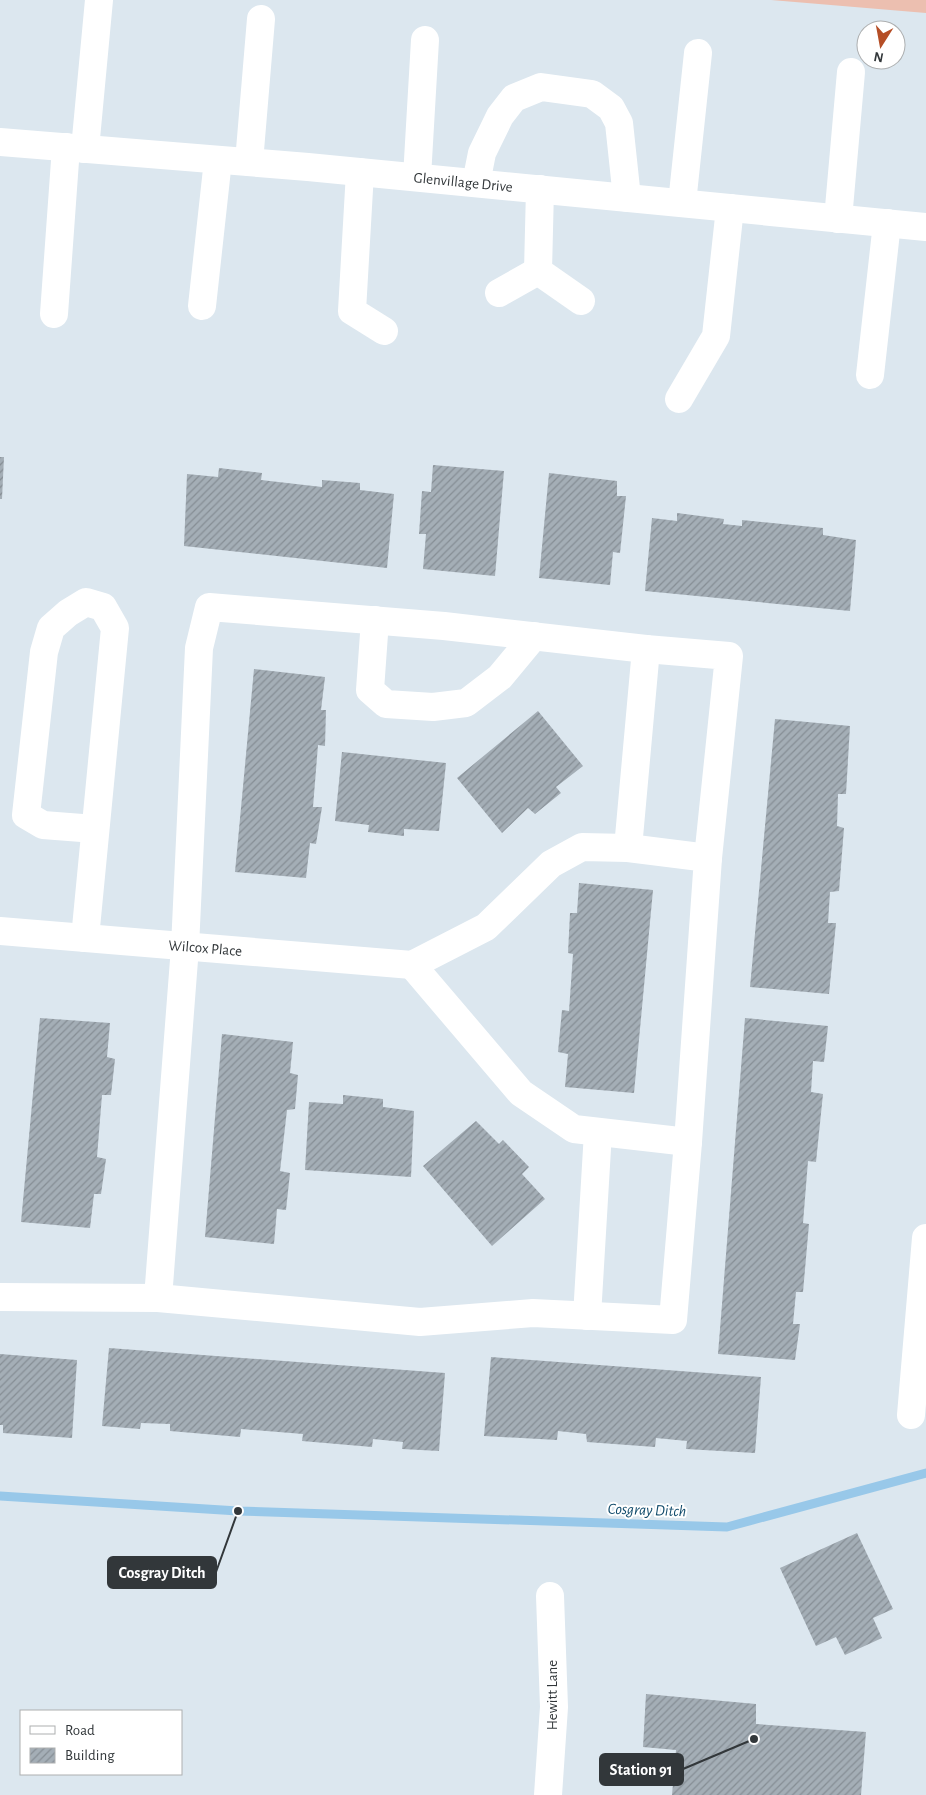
<svg xmlns="http://www.w3.org/2000/svg" width="926" height="1795" font-family="'Alegreya Sans',sans-serif">
  <style>
    .green { fill: #ecbfb0 }
    .lines { fill: none; stroke-linecap: round; stroke-linejoin: round }
    .stream { stroke: #98c8e9; stroke-width: 9 }
    .building { fill: url(#building-hatch) }
    .minor { stroke: #fff; stroke-width: 28 }
    .labels { text-anchor: middle; dominant-baseline: central; stroke-width: 4; stroke-linejoin: round; paint-order: stroke }
    .street-label { font-size: 15px; fill: #32373a; stroke: #fff }
    .water-label { font-size: 16px; font-style: italic; fill: #124c6c; stroke: #fff }
    .leader { fill: none; stroke: #32373a; stroke-width: 2 }
    .callout-dot { fill: #32373a; stroke: #fff; stroke-width: 2 }
    .callout { fill: #32373a; stroke: #32373a; stroke-width: 2 }
    .callout-label { font-size: 16px; text-anchor: middle; font-weight: bold; fill: #fff }
  </style>
  <defs>
    <pattern id="building-hatch" width="6" height="6" patternUnits="userSpaceOnUse" patternTransform="scale(1.25)"><rect width="6" height="6" fill="#a4aeb6"/><path d="M-1 1l2-2M0 6l6-6M5 7l2-2" fill="none" stroke="#868e95"/></pattern>
  </defs>
  <rect width="100%" height="100%" fill="#dce7ef"/>
  <!-- green -->
  <path class="green" d="M771 0H926V13Z"/>
  <g class="lines">
    <!-- stream -->
    <path class="stream" d="M0 1496 238 1511 727 1527 926 1473"/>
  </g>
  <!-- building -->
  <path class="building" d="M0 457H4L2 499H0Z
    M433 465 504 471 495 576 423 569 426 534H419L422 491 431 492Z
    M219 468 262 473 261 480 322 487V480L360 483V490L394 494 387 568 184 546 187 474 218 477Z
    M549 473 617 481V496H626L620 553 613 552 610 585 539 578Z
    M677 513 724 519 723 524 742 526V520L823 528V535L856 540 850 611 645 591 652 518 677 521Z
    M254 669 325 677 321 710H326L325 746 318 745 313 807H322L316 844 310 843 306 878 235 872Z
    M538 711 583 766 556 787 561 793 535 814 528 808 502 833 457 778Z
    M775 719 850 726 846 794H838L837 826 844 828 839 891 830 892 828 923H836L829 994 750 987Z
    M342 752 446 763 439 831 404 829V836L368 832 369 825 335 821Z
    M579 883 653 890 634 1093 565 1087 568 1054 558 1052 562 1010 569 1011 573 954 568 953 570 913H577Z
    M40 1018 110 1023 107 1057 115 1059 111 1095H102L97 1157 106 1159 101 1194H94L90 1228 21 1222Z
    M745 1018 828 1026 824 1062 813 1061 811 1092 823 1094 816 1162 808 1161 803 1223 809 1224 803 1292H796L793 1324H800L795 1360 718 1354Z
    M222 1034 293 1042 290 1073 298 1075 295 1109 287 1110 280 1171 290 1173 286 1210 277 1209 274 1244 205 1237Z
    M343 1095 383 1099V1107L414 1111 411 1177 305 1170 309 1102 343 1104Z
    M476 1121 499 1144 503 1140 529 1167 522 1174 545 1199 492 1246 423 1166Z
    M109 1348 445 1373 439 1451 402 1449 403 1442 373 1439 372 1447 302 1441 303 1434 241 1429 240 1437 170 1431V1424L141 1423 140 1429 102 1426Z
    M0 1354 77 1360 72 1438 3 1433V1425H0Z
    M491 1357 761 1377 755 1453 686 1449 687 1441 656 1438 655 1447 587 1442 586 1434 558 1431 557 1440 484 1436Z
    M857 1533 893 1609 873 1618 882 1638 845 1655 836 1637 816 1646 780 1568Z
    M646 1694 756 1704V1724L866 1732 861 1795H672L676 1750 643 1747Z"/>
  <g class="lines">
    <!-- minor -->
    <g class="minor">
      <path id="s1" d="M0 142 308 167 926 227"/>
      <path d="M85 149 99 0"/>
      <path d="M249 162 261 19"/>
      <path d="M360 172 352 311 384 331"/>
      <path d="M417 177 425 40"/>
      <path d="M476 183 482 153 500 116 514 98 541 87 592 94 611 108 619 123 627 198"/>
      <path d="M540 189 538 271 581 301"/>
      <path d="M682 203 698 53"/>
      <path d="M838 219 851 72"/>
      <path d="M499 293 538 271"/>
      <path d="M202 306 218 160"/>
      <path d="M54 314 66 147"/>
      <path d="M870 375 887 223"/>
      <path d="M679 399 716 336 730 208"/>
      <path d="M375 620 370 690 386 704 433 707 466 703 500 677 534 636"/>
      <path d="M646 649 729 656 708 858"/>
      <path d="M628 848 708 858 688 1142"/>
      <path id="s2" d="M0 931 412 965"/>
      <path d="M85 938 115 628 103 607 86 602 68 613 51 628 44 652 26 815 43 825 95 829"/>
      <path d="M0 1297 158 1298 185 947 199 648 209 607 444 626 646 649 628 848 582 847 551 864 486 927 412 965"/>
      <path d="M158 1298 420 1322 533 1313 673 1320 688 1142 574 1129 521 1093 412 965"/>
      <path d="M587 1316 598 1132"/>
      <path d="M911 1415 926 1238"/>
      <path d="M548 1795 554 1707 550 1596"/>
    </g>
  </g>
  <g class="labels">
    <!-- street labels -->
    <g class="street-label">
      <text stroke="none"><textPath href="#s1" startOffset="465">Glenvillage Drive</textPath></text>
      <text stroke="none"><textPath href="#s2" startOffset="206">Wilcox Place</textPath></text>
      <text transform="translate(552 1695) rotate(-90)">Hewitt Lane</text>
    </g>
    <!-- water labels -->
    <g class="water-label">
      <text transform="translate(647 1510) rotate(2)">Cosgray Ditch</text>
    </g>
  </g>
  <!-- callouts -->
  <path class="leader" d="M238 1511L216 1572M754 1739L683 1769"/>
  <g class="callout-dot">
    <circle cx="238" cy="1511" r="5"/>
    <circle cx="754" cy="1739" r="5"/>
  </g>
  <g class="callout">
    <rect x="108" y="1557" width="108" height="31" rx="5"/>
    <rect x="600" y="1754" width="83" height="31" rx="5"/>
  </g>
  <g class="callout-label">
    <text x="162" y="1578">Cosgray Ditch</text>
    <text x="641" y="1775">Station 91</text>
  </g>
  <!-- legend -->
  <rect x="20" y="1710" width="162" height="65" fill="#ffffff" stroke="#adafb0"/>
  <rect x="30" y="1726" width="25" height="8" fill="#ffffff" stroke="#adafb0"/>
  <text x="65" y="1735" font-size="15" fill="#32373a">Road</text>
  <rect x="30" y="1748" width="25" height="15" fill="url(#building-hatch)" stroke="#adafb0"/>
  <text x="65" y="1760" font-size="15" fill="#32373a">Building</text>
  <!-- north arrow -->
  <g transform="translate(881 45) rotate(191)"><circle r="24" fill="#ffffff" stroke="#adafb0"/>
  <path d="M0-4L9 19L0 12L-9 19Z" fill="#b54e26"/>
  <text y="-8" font-size="14" font-weight="bold" text-anchor="middle" fill="#32373a">N</text>
  </g>
</svg>
